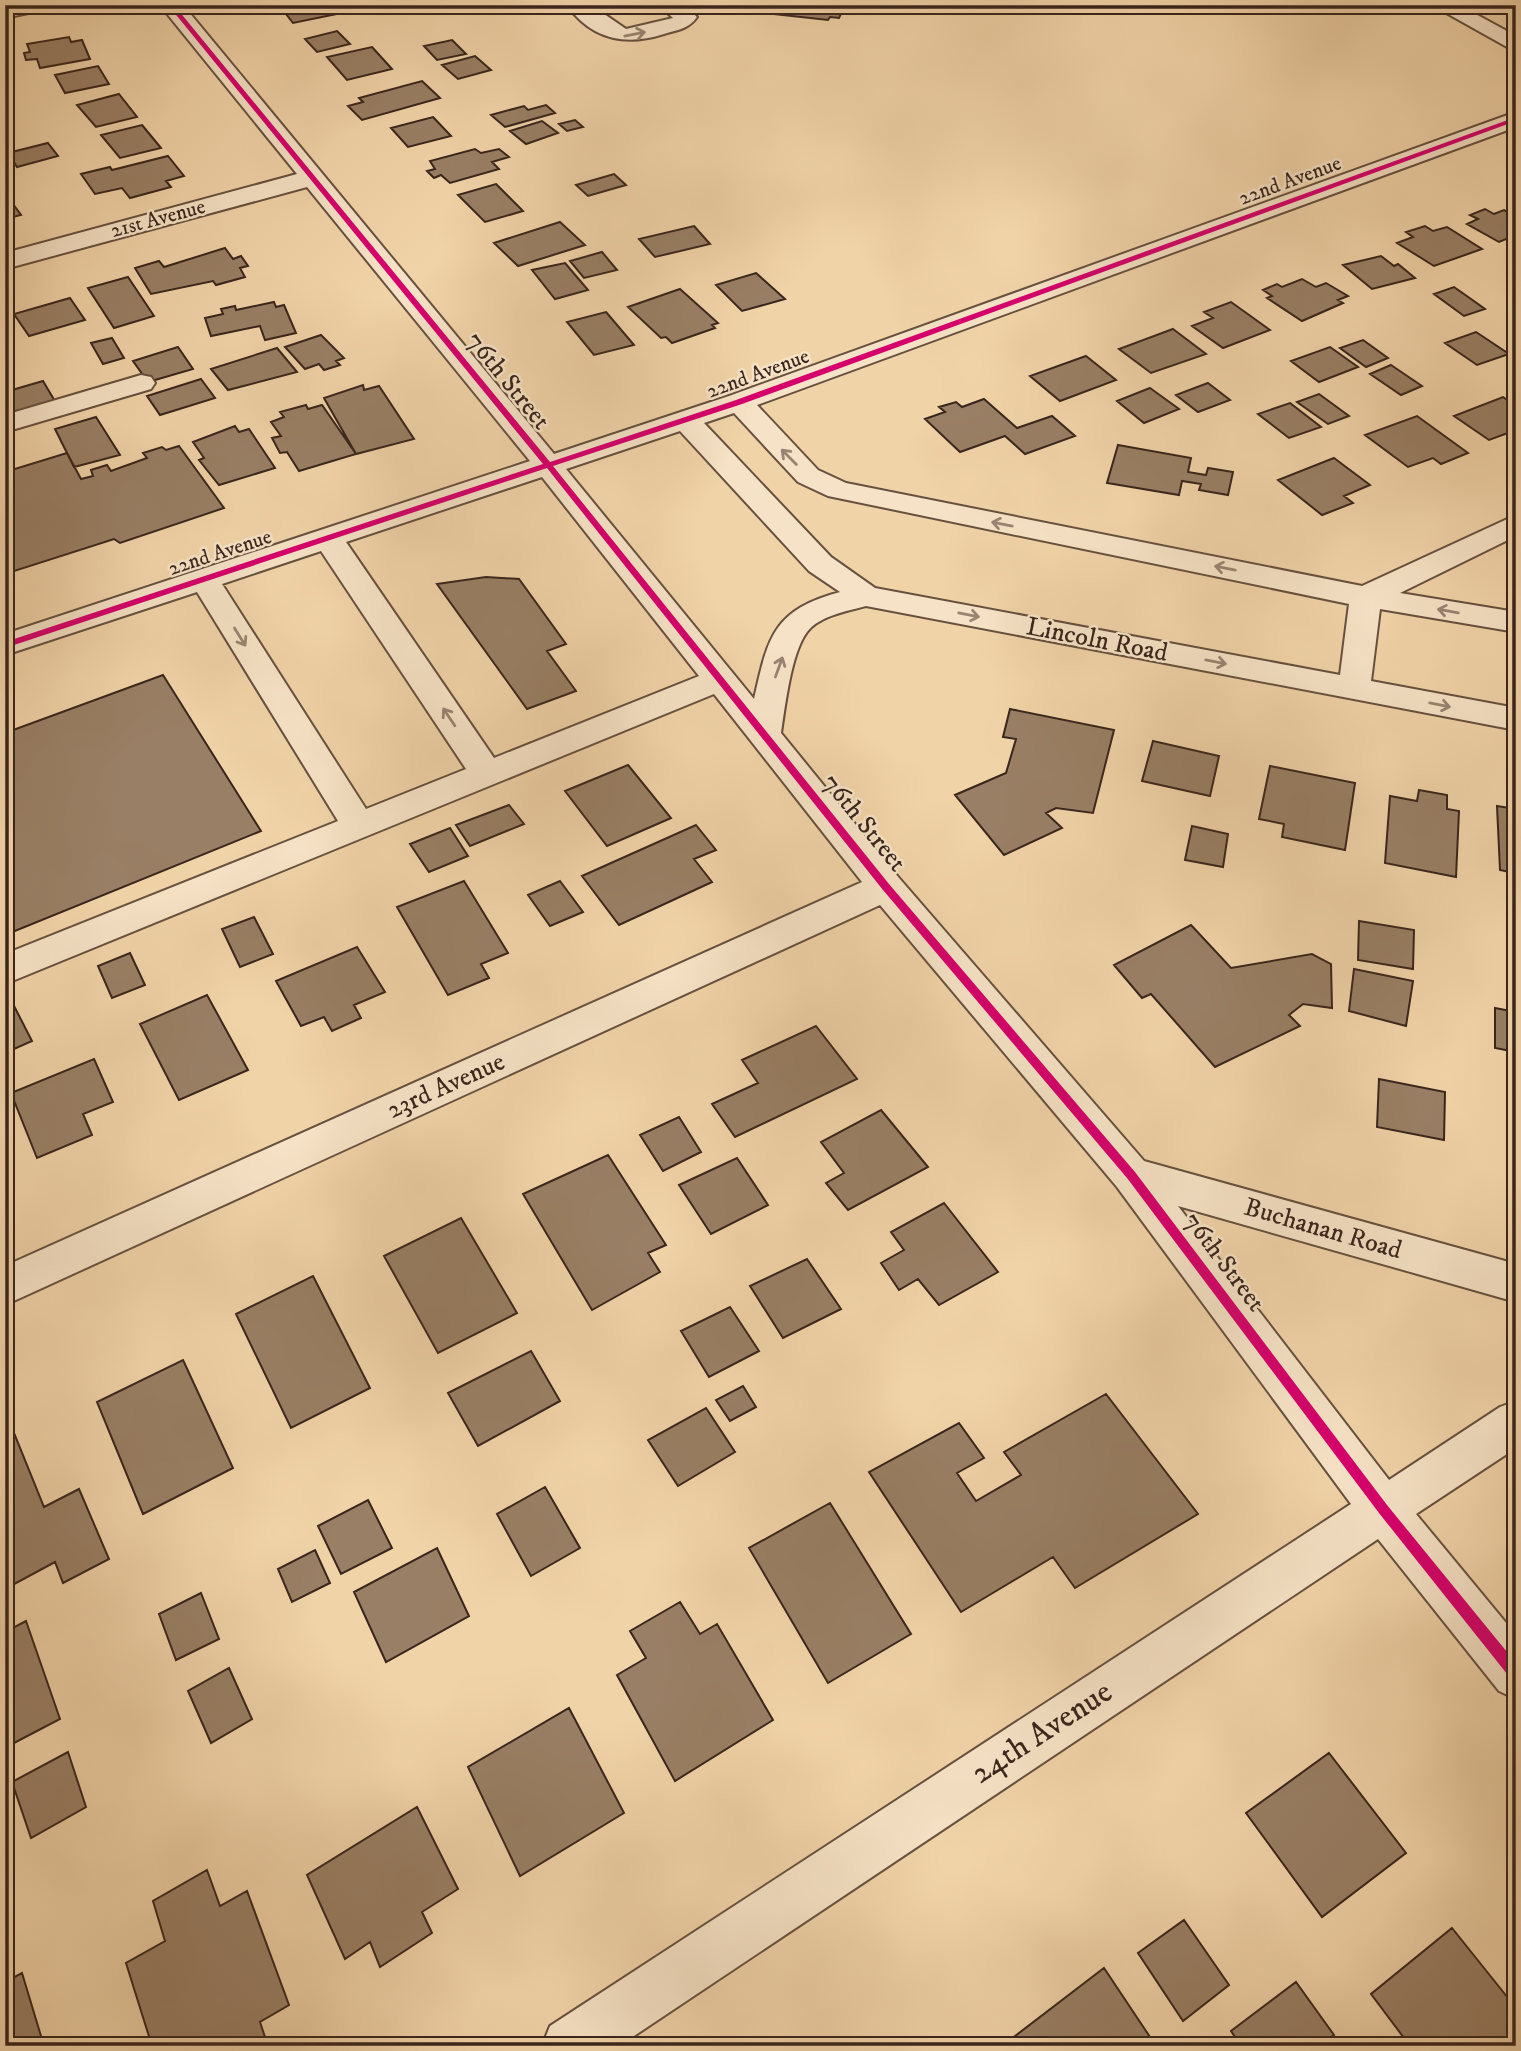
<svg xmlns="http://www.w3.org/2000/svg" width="1521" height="2051" font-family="'IM FELL DW Pica',serif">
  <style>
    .building { fill: #997f65; stroke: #39251c; stroke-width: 2 }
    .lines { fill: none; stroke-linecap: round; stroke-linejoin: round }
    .minor-casing { stroke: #67503f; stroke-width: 4 }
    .minor { fill: #f6e2c6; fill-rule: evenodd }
    .cycleway-casing { stroke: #f6e2c6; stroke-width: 5 }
    .cycleway { fill: #d6006c; fill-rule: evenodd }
    .oneway { stroke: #988471 }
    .labels { text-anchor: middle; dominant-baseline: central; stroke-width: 5; stroke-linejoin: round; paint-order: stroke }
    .far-street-label { font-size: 21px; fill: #39251c; stroke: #f6e2c6 }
    .street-label { font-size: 26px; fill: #39251c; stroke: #f6e2c6 }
    .near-street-label { font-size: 32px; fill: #39251c; stroke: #f6e2c6 }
  </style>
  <rect width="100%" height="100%" fill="#f1d3a8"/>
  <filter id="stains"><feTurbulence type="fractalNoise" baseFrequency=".00286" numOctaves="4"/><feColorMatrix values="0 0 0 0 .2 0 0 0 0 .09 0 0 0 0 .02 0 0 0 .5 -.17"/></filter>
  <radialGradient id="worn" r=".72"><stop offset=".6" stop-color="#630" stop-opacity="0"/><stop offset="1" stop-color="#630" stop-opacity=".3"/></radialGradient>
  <!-- building -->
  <path class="building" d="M279 5H346L351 11 293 23Z
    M738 5H845L839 18 830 17 828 20 754 12 756 7Z
    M337 31 350 44 317 52 305 39Z
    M69 37 71 42 82 40 90 59 40 68 37 59 26 60 24 53 30 52 27 44Z
    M452 40 466 54 437 60 424 46Z
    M372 47 392 69 347 80 327 57Z
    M475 56 491 70 458 79 442 65Z
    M98 66 109 84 65 93 55 75Z
    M422 81 440 98 362 120 348 106 363 102 359 98Z
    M119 94 137 117 96 127 77 105Z
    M546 105 555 113 505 127 491 115 524 106 528 110Z
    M433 117 451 136 408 147 391 128Z
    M575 120 583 127 567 131 559 124Z
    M542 121 558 133 526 144 510 131Z
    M142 125 161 148 120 158 101 135Z
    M48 143 58 156 17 167 8 153Z
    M475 149 481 153 499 149 509 157 492 162 499 169 450 183 441 175 434 178 427 171 435 169 430 161Z
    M168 156 184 176 166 181 171 187 130 198 122 188 95 194 81 174 110 167 112 170Z
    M614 174 626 185 588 196 576 185Z
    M496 184 523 211 485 222 458 195Z
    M5 193 21 215 5 219Z
    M1485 209 1494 214 1504 210 1516 216V245L1506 239 1499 242 1467 224 1478 219 1470 215Z
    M560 222 585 245 518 266 494 243Z
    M694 226 710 244 655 257 639 239Z
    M1425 226 1433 231 1447 227 1482 249 1434 266 1397 243 1413 237 1406 232Z
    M225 248 233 259 241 256 248 266 240 268 245 277 216 285 213 281 151 294 135 268 159 261 164 267Z
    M602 252 617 270 584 278 570 261Z
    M1381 256 1394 266 1398 264 1415 278 1372 289 1343 265Z
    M565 263 588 290 555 299 532 270Z
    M756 273 785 299 742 311 716 285Z
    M128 277 154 316 114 328 88 288Z
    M1302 279 1316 287 1326 283 1348 296 1338 300 1343 303 1302 321 1267 298 1272 296 1263 290 1277 284 1282 287Z
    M1454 287 1485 309 1464 316 1434 294Z
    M680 289 718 323 712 325 715 328 672 343 666 337 661 338 628 307Z
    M70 298 85 320 29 336 14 314Z
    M274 302 276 307 284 305 296 333 265 340 260 326 211 336 205 318 223 314 221 309 235 306 236 310Z
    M1231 302 1270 330 1223 348 1192 326 1213 318 1204 312Z
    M606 312 634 345 594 355 567 322Z
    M1173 329 1206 354 1151 373 1119 349Z
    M1476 332 1509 354 1477 365 1445 343Z
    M321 335 344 358 336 361 340 365 324 370 319 364 305 369 285 347Z
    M112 338 124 358 103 364 91 343Z
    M1363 340 1388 358 1366 367 1340 348Z
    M178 347 193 369 148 382 133 361Z
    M1330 347 1358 367 1319 382 1291 361Z
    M277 348 297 372 228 390 211 369Z
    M1086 356 1116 380 1060 401 1030 376Z
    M1391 365 1422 386 1401 395 1370 374Z
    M201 379 215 398 160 415 147 396Z
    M43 381 56 403 5 419V392Z
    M1208 383 1230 400 1198 412 1176 395Z
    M363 385 364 390 379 386 414 439 356 454 324 398Z
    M1150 388 1179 409 1144 423 1117 401Z
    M1319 394 1349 416 1328 424 1297 402Z
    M1503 397 1516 406V430L1489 440 1454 416Z
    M984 399 1017 428 1052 416 1075 436 1025 454 1005 436 960 452 925 419 945 412 939 407 956 402 962 407Z
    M1290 403 1321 427 1289 438 1258 414Z
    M306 405 308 409 322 405 356 454 299 471 287 452 280 453 272 438 281 436 271 422 284 417 280 412Z
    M1417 416 1468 453 1441 464 1433 458 1408 467 1365 435Z
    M96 417 120 455 74 467 55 429Z
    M235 426 239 432 249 429 275 468 219 485 199 460 204 458 193 442Z
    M1118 445 1191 458 1188 472 1206 475 1208 468 1233 472 1228 495 1199 490 1201 484 1182 481 1179 495 1107 483Z
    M179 446 224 508 120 543 114 539 5 574V472L67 453 81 479 93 476 91 470 107 465 111 471 147 458 143 453 162 447 166 450Z
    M1334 458 1370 485 1344 496 1353 503 1322 515 1278 480Z
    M486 577 519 579 566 644 547 651 576 691 527 709 437 584Z
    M163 675 261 831 5 935V733Z
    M1010 709 1114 730 1093 813 1056 808 1046 813 1062 828 1004 855 955 795 1006 773 1016 739 1003 737Z
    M1153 741 1219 756 1210 796 1142 781Z
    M628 765 671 818 607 846 565 791Z
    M1270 766 1355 783 1345 850 1282 837 1284 824 1259 819Z
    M1419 790 1447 795V809L1459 811 1456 877 1385 863 1390 796 1417 801Z
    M509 805 524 824 470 846 456 825Z
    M1497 806 1516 809V895L1514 873 1500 870Z
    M696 825 716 850 694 859 712 882 619 925 582 876Z
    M1192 826 1228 834 1223 867 1185 860Z
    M450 828 468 856 429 872 410 844Z
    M464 881 508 953 481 964 489 978 448 995 397 907Z
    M560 881 583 912 550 926 528 895Z
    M254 917 273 954 240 967 222 929Z
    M1359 921 1414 930 1413 969 1358 960Z
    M1191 925 1231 968 1312 954 1331 964 1332 1008 1303 1004 1289 1015 1300 1026 1215 1067 1151 994 1142 998 1114 965Z
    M357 947 385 992 354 1005 361 1018 332 1031 324 1017 301 1026 276 981Z
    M130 953 145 985 112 998 98 966Z
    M1354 969 1413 981 1406 1026 1349 1011Z
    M207 995 248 1070 179 1100 140 1024Z
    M12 1002 32 1041 5 1053V1005Z
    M1495 1008 1516 1012V1052L1495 1048Z
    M816 1026 857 1079 735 1137 712 1104 758 1083 742 1060Z
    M94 1059 113 1102 83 1114 92 1135 37 1158 11 1093Z
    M1379 1079 1445 1092 1444 1140 1377 1127Z
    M881 1110 928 1167 848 1210 826 1183 844 1173 821 1142Z
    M679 1117 701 1152 663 1171 640 1135Z
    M608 1155 666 1245 648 1253 660 1272 592 1310 523 1194Z
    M737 1158 768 1205 711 1234 679 1185Z
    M944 1203 998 1272 939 1305 918 1279 899 1290 881 1263 904 1250 891 1232Z
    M461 1218 517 1313 438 1353 384 1256Z
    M807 1259 841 1309 783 1338 750 1286Z
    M313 1276 370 1388 291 1428 236 1314Z
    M730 1307 759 1351 709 1377 681 1331Z
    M531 1351 560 1401 478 1446 448 1393Z
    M183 1360 233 1468 143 1514 97 1402Z
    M743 1386 756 1407 730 1421 716 1400Z
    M1106 1394 1198 1514 1075 1588 1053 1557 961 1612 869 1472 959 1423 984 1458 957 1473 976 1501 1021 1475 1004 1452Z
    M706 1408 735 1452 678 1486 648 1440Z
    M8 1418 44 1507 79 1489 109 1559 63 1583 55 1562 5 1589V1419Z
    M545 1487 580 1548 531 1576 497 1514Z
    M368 1500 392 1548 341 1574 318 1526Z
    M830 1503 911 1634 828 1683 749 1548Z
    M437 1548 469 1616 386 1662 354 1592Z
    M315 1550 330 1583 292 1602 278 1569Z
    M201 1593 219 1639 176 1660 159 1614Z
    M680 1602 700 1634 717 1624 773 1720 675 1781 617 1675 646 1658 630 1631Z
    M26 1621 60 1719 14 1743 5 1717V1632Z
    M229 1668 252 1719 211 1743 188 1691Z
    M569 1708 624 1813 520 1876 468 1767Z
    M68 1752 86 1807 31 1838 12 1782Z
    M1329 1753 1406 1853 1322 1917 1246 1813Z
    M417 1807 458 1889 422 1912 432 1933 380 1967 370 1942 345 1959 307 1875Z
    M207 1870 220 1906 247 1891 289 2005 260 2022 268 2046H152L126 1963 165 1941 153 1901Z
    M1184 1920 1229 1985 1183 2021 1138 1953Z
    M1452 1928 1516 2008V2046H1410L1371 1994Z
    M1104 1968 1156 2046H1002Z
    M22 1973 44 2046H5V1982Z
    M1296 1982 1334 2035 1320 2046H1241L1231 2031Z"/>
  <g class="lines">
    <!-- minor casing -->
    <g class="minor-casing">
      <path id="minor" d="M5 5H45L42 10 5 18Z
        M160 5H183L554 454 729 396 1516 112V127L757 405 818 470 846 483 1362 586 1516 515V536L1400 593 1516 612V632L1380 609 1371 681 1516 708V730L866 606C847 611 819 616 807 632 791 653 785 707 781 733L899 878 1144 1161 1516 1264V1302L1178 1206 1389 1480 1500 1407 1516 1401V1448L1416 1514 1516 1635V1699L1499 1691 1378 1539 619 2046H542L550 2026 1351 1504 1117 1187 880 905 5 1305V1266L862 882 714 694 5 984V954L338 821 197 592 5 655V634L530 461 307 187 5 269V253L297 174ZM734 413 798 482 828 496 1349 604 1340 675 875 588 831 557 704 423ZM680 431 809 571 840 592C773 610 768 637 754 699L566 469ZM542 477 699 676 494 758 346 542ZM321 551 466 769 366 809 222 584Z
        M567 5H591L626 29 673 18 659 5H684L697 17C689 29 677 30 664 34 626 46 592 40 567 5Z
        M1432 5H1459L1516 36V52Z
        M141 375 151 377 155 383 151 389 5 432V415Z"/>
    </g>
    <!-- minor -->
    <use href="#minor" class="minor"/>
    <!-- cycleway casing -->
    <g class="cycleway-casing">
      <path id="cycleway" d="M168 5H174L550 462 736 400 1516 117V121L742 404 553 466 889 884 1135 1172 1387 1505 1516 1663V1681L1511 1679 1379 1513 1127 1178 883 890 547 468 5 648V642L543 464Z"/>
    </g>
    <!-- cycleway -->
    <use href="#cycleway" class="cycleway"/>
  </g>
  <!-- one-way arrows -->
  <defs><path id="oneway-shaft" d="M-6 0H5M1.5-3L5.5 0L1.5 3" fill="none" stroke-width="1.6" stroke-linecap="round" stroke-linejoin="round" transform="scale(1.75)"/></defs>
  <g class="oneway">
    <use href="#oneway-shaft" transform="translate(635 34) rotate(-11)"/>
    <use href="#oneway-shaft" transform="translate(789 457) rotate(-135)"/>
    <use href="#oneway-shaft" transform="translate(1002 524) rotate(-169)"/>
    <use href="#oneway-shaft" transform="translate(1225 568) rotate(-169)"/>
    <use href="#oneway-shaft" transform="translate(1448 611) rotate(-170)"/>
    <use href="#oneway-shaft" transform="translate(969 615) rotate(11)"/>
    <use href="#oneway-shaft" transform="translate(240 637) rotate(58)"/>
    <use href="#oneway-shaft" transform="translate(1216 662) rotate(11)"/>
    <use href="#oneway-shaft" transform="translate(779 667) rotate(-70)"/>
    <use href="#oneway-shaft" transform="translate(1440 705) rotate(11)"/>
    <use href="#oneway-shaft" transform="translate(449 717) rotate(-124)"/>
  </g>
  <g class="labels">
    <!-- far-street labels -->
    <g class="far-street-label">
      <text transform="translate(1290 181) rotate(-20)">22nd Avenue</text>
      <text transform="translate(158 219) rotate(-15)">21st Avenue</text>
      <text transform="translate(758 374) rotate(-20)">22nd Avenue</text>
      <text transform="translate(220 553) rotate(-18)">22nd Avenue</text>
    </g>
    <!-- street labels -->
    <g class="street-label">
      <text transform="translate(508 381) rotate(51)">76th Street</text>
      <text transform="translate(1097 640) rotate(11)">Lincoln Road</text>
      <text transform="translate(864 823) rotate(51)">76th Street</text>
      <text transform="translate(446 1086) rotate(-24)">23rd Avenue</text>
      <text transform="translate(1323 1229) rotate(16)">Buchanan Road</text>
      <text transform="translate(1224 1262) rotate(53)">76th Street</text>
    </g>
    <!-- near-street labels -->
    <g class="near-street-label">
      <text transform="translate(1042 1733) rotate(-33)">24th Avenue</text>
    </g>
  </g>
  <!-- margin -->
  <rect width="1521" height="2051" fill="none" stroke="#f1d3a8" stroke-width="28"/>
  <rect x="7" y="7" width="1507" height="2037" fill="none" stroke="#39251c" stroke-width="3.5"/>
  <rect x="14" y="14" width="1493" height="2023" fill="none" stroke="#39251c" stroke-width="2"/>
  <rect width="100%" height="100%" filter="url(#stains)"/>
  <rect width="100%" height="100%" fill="url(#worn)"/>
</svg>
